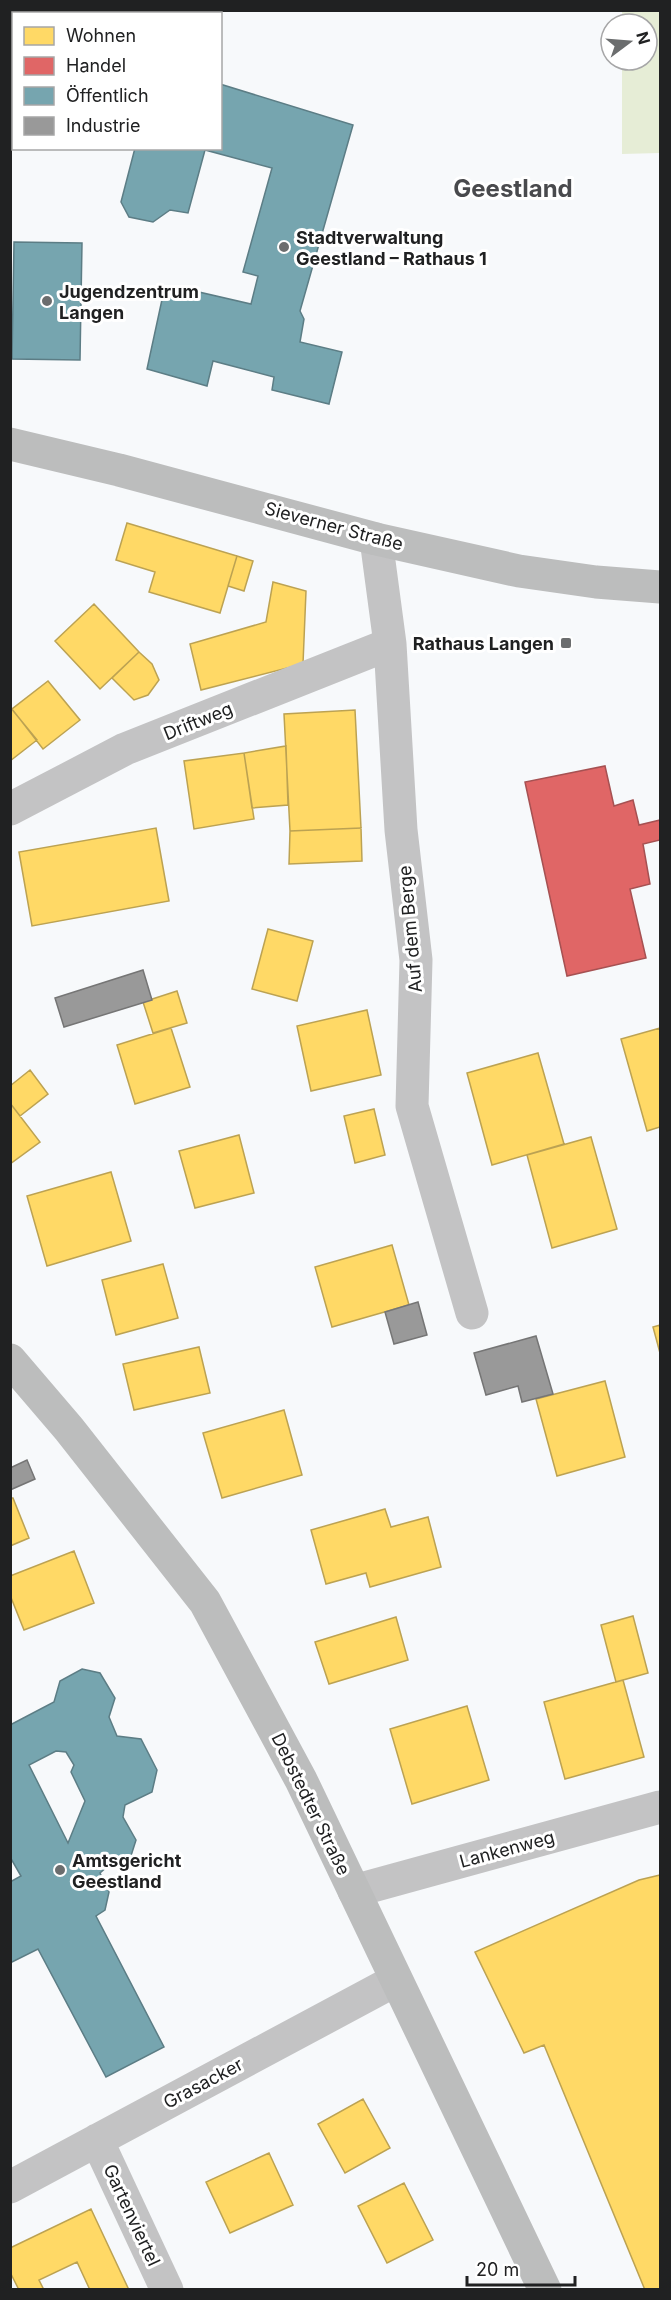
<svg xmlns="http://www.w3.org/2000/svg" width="671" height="2300" font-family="Inter,sans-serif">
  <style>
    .grass { fill: #e6edd6 }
    .homes { fill: #ffd966; stroke: #bca252; stroke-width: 1.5 }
    .shops { fill: #e06666; stroke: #a65152; stroke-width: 1.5 }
    .public { fill: #76a5af; stroke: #5c7d85; stroke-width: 1.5; fill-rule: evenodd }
    .industry { fill: #999; stroke: #757575; stroke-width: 1.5 }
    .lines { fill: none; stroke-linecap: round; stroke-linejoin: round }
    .minor { stroke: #c3c3c4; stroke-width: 33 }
    .major { stroke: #bcbdbd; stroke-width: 33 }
    .poi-dot { fill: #6b6d6e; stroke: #fff; stroke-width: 2 }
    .labels { text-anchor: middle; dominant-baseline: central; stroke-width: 6; stroke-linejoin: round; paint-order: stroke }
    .poi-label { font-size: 18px; font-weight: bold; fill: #202122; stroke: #fff; text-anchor: start }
    .street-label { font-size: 18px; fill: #202122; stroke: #fff }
    .district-label { font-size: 24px; font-weight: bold; fill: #494a4d; stroke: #fff }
  </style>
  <rect width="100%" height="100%" fill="#f7f9fb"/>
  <!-- grass -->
  <path class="grass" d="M622 11H660V153L622 154V60H647V24H622Z"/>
  <!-- homes -->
  <path class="homes" d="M127 523 237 556 220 613 149 592 155 572 116 560Z
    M237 556 253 561 244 591 228 586Z
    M273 582 306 591 303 664 201 690 190 644 266 622Z
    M94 604 139 652 100 689 55 641Z
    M139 652 152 664 159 680 148 695 134 700 112 678Z
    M48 681 80 720 43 749 12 709Z
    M10 707 37 740 10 761Z
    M355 710 361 828 290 831 284 714Z
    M286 746 288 805 252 808 244 753Z
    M244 753 254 819 194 829 184 761Z
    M156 828 169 901 32 926 19 852Z
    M361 828 362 861 289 864 290 831Z
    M268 929 313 941 297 1001 252 989Z
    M177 991 187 1023 153 1033 143 1002Z
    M367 1010 381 1075 311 1091 297 1026Z
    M171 1028 190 1087 135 1104 117 1045Z
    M660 1028V1127L647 1131 621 1039Z
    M538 1053 564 1144 492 1165 467 1073Z
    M30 1070 48 1094 20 1116 10 1103V1086Z
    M10 1103 40 1142 10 1164Z
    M374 1109 385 1155 355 1163 344 1116Z
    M239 1135 254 1193 195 1208 179 1151Z
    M591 1137 617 1229 552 1248 527 1155Z
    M111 1172 131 1241 47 1266 27 1196Z
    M392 1245 409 1305 332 1327 315 1267Z
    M163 1264 178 1318 116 1335 102 1280Z
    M660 1325V1353L653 1327Z
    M199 1347 210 1393 134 1410 123 1364Z
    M605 1381 625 1457 557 1476 536 1399Z
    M284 1410 302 1475 222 1498 203 1433Z
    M10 1498H13L29 1538 10 1546Z
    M385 1509 391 1527 428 1517 441 1567 370 1587 366 1573 326 1584 311 1530Z
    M74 1551 94 1603 24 1630 10 1595V1576Z
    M633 1616 648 1673 616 1682 601 1625Z
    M396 1617 408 1660 329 1684 315 1642Z
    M623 1680 644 1757 565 1779 544 1702Z
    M467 1706 489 1780 412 1804 390 1729Z
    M660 1875V2290H645L544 2045 524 2053 475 1952 639 1880Z
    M363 2099 390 2148 345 2173 318 2124Z
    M269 2153 293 2205 230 2233 206 2182Z
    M404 2183 433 2240 387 2263 358 2206Z
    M91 2209 129 2290H90L77 2262 39 2280 44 2290H19L10 2272V2248Z"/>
  <!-- shops -->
  <path class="shops" d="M605 766 614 806 633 800 639 825 660 820V840L643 844 650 884 630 889 646 958 567 976 525 782Z"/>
  <!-- public -->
  <path class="public" d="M220 84 353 125 300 311 304 319 300 342 342 352 329 404 272 390 274 377 213 361 207 386 147 369 163 295 187 300 190 290 251 304 258 276 243 272 272 168 205 150 188 213 170 210 153 222 129 217 121 202 135 148H220Z
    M14 242 82 243 80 360 12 359Z
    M82 1669 100 1673 115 1698 109 1717 117 1736 141 1739 157 1770 152 1792 125 1805 123 1817 136 1840 130 1859 108 1866 100 1873 109 1892 105 1910 96 1916 164 2047 106 2077 38 1949 10 1963V1882L21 1876 10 1857V1725L54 1702 60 1681ZM56 1751 66 1752 74 1765 71 1772 85 1801 68 1843 29 1765Z"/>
  <!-- industry -->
  <path class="industry" d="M143 970 152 1000 64 1027 55 998Z
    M418 1302 427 1335 394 1344 385 1312Z
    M536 1336 553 1394 522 1402 518 1386 486 1395 474 1353Z
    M27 1460 35 1479 10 1490V1468Z"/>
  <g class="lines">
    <!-- minor -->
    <path class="minor" d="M376 539 390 644 401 830 416 960 412 1106 472 1313
      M10 809 125 749 390 644
      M354 1891 660 1807
      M97 2140 167 2290
      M10 2187 396 1980"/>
    <!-- major -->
    <path class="major" d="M10 444 119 470 376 539 519 571 596 582 660 587
      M10 1360 69 1429 205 1602 301 1780 545 2290"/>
  </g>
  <!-- markers -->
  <g class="poi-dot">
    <circle cx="284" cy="247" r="6"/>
    <circle cx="47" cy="301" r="6"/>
    <rect x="560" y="637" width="12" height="12" rx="3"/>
    <circle cx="60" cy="1870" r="6"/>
  </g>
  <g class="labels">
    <!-- poi labels -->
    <g class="poi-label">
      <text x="296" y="237">Stadtverwaltung<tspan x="296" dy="21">Geestland – Rathaus 1</tspan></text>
      <text x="59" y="291">Jugendzentrum<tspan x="59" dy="21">Langen</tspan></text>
      <text x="554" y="643" text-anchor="end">Rathaus Langen</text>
      <text x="72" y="1860">Amtsgericht<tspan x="72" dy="21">Geestland</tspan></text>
    </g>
    <!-- street labels -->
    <g class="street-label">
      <text transform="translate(334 526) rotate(15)">Sieverner Straße</text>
      <text transform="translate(198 721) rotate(-22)">Driftweg</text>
      <text transform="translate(410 929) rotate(-95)">Auf dem Berge</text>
      <text transform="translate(311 1804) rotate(64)">Debstedter Straße</text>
      <text transform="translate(507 1849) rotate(-15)">Lankenweg</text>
      <text transform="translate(203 2083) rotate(-28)">Grasacker</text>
      <text transform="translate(132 2215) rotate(65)">Gartenviertel</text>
    </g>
    <!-- district labels -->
    <g class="district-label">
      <text x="513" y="188">Geestland</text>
    </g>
  </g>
  <!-- border -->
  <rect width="671" height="2300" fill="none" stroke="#202122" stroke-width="24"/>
  <!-- legend -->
  <rect x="12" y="12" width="210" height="138" fill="#ffffff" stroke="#a6a6a7" stroke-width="1.5"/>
  <rect x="24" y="27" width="30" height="18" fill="#ffd966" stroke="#a6a6a7" stroke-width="1.5"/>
  <text x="66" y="42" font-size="18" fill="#202122">Wohnen</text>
  <rect x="24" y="57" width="30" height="18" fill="#e06666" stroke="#a6a6a7" stroke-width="1.5"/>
  <text x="66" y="72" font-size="18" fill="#202122">Handel</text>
  <rect x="24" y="87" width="30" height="18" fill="#76a5af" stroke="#a6a6a7" stroke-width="1.5"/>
  <text x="66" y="102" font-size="18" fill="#202122">Öffentlich</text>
  <rect x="24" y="117" width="30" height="18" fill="#999999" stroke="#a6a6a7" stroke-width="1.5"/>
  <text x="66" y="132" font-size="18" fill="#202122">Industrie</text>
  <!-- north arrow -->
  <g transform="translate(629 42) rotate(74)"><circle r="28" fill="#ffffff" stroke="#a6a6a7" stroke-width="1.5"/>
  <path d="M0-4.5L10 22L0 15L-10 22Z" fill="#6b6d6e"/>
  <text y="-9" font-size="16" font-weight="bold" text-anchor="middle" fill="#202122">N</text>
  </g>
  <!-- scale -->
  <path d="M467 2276v9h108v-9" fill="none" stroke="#202122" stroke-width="3"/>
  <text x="476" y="2276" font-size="18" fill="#202122" stroke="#ffffff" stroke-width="4.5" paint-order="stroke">20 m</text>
</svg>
